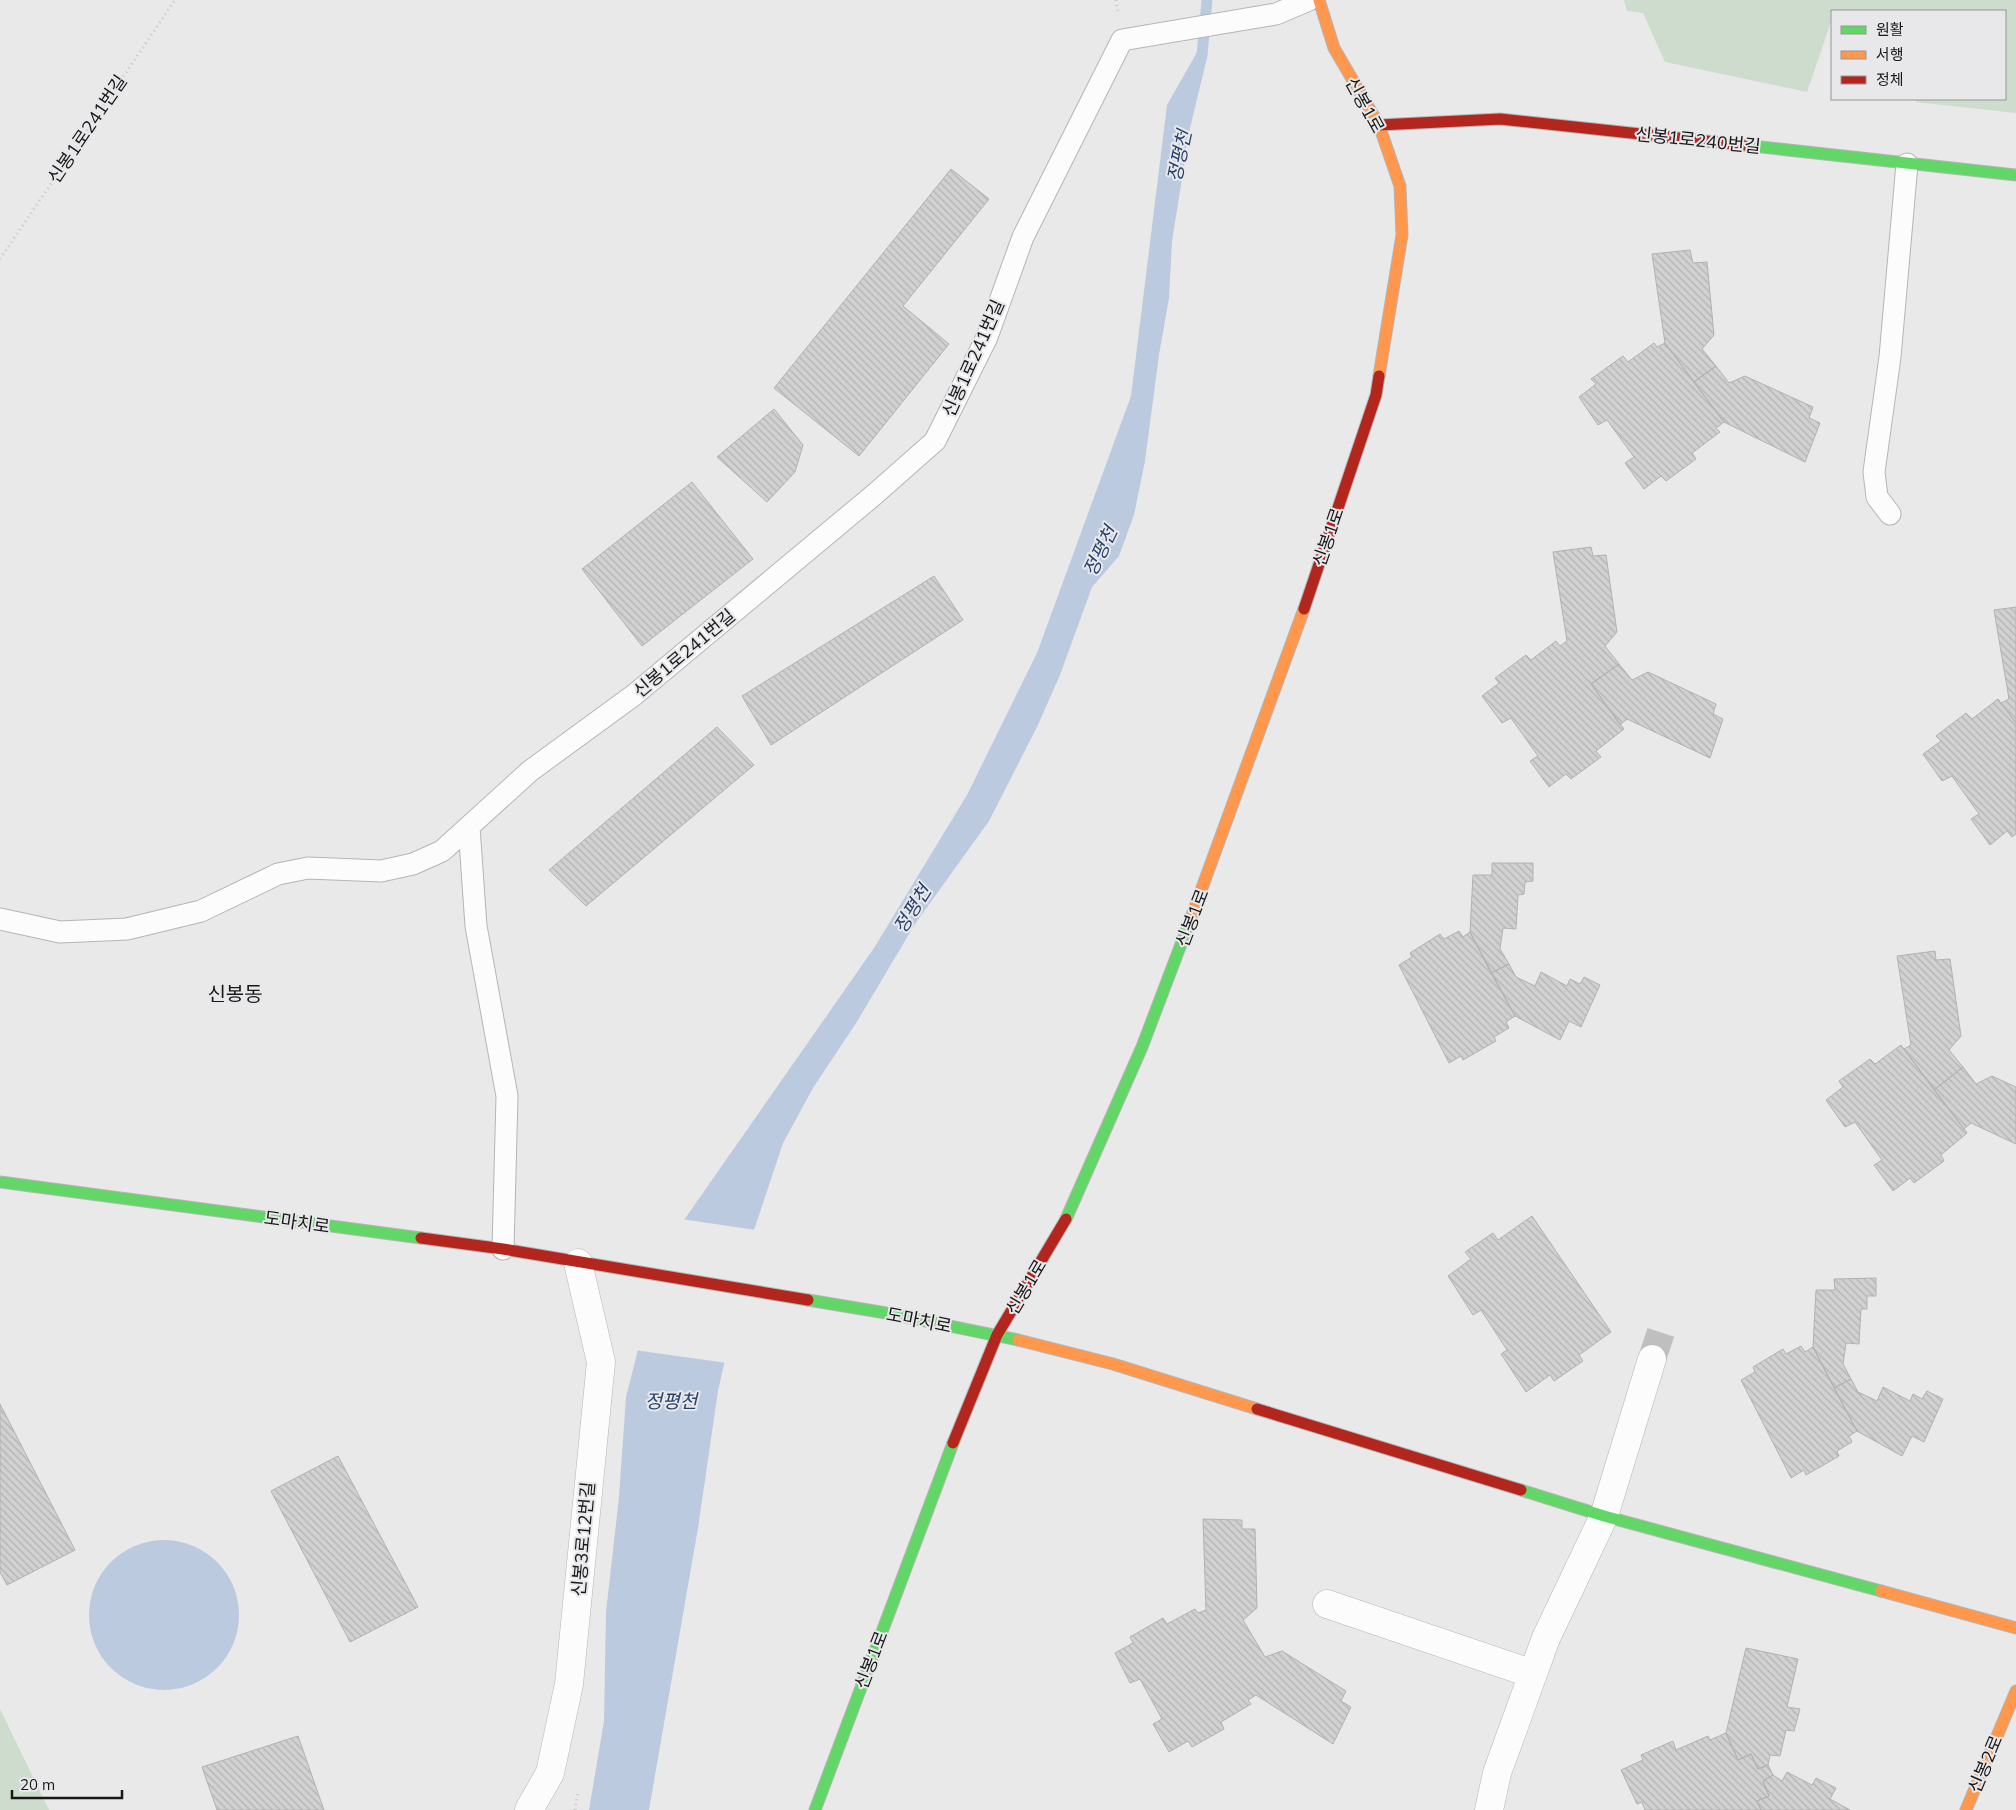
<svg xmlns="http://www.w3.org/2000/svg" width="2016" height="1810" font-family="Mulish,'Noto Sans KR',sans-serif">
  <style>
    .green { fill: #cddccd }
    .water { fill: #bccadf }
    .pier { fill: #e9e9ea }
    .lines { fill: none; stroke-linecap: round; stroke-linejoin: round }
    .stream { stroke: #bccadf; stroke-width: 11 }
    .building { fill: url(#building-back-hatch); stroke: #b3b2b3 }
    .street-tunnel { stroke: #bfbfc0; stroke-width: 28; stroke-dasharray: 28 14; stroke-linecap: butt }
    .lane-casing { stroke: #b5b5b6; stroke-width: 23 }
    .street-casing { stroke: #b5b5b6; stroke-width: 29 }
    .fast-casing { stroke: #b5b5b6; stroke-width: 13 }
    .slow-casing { stroke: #b5b5b6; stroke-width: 13 }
    .jam-casing { stroke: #b5b5b6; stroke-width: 13 }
    .path { stroke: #c7c7c8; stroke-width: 3; stroke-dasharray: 1 4; stroke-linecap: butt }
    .lane { stroke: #fcfcfc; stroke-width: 21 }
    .street { stroke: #fcfcfc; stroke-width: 28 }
    .fast { stroke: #63d668; stroke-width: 11 }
    .slow { stroke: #ff974d; stroke-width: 11 }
    .jam { stroke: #b3261e; stroke-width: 11 }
    .labels { text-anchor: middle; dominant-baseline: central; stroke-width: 4; stroke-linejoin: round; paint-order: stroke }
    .street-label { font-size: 18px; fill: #181819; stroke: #e8e8eb }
    .water-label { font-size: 19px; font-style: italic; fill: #28426c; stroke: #e8e8eb }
    .quarter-label { font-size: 20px; fill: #181819; stroke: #e8e8eb }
  </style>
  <defs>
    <pattern id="building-back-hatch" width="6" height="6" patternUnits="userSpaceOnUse" patternTransform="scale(1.25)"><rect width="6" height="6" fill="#d2d1d2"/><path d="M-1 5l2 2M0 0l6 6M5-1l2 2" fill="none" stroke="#b4b3b4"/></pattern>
  </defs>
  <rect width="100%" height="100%" fill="#e9e9ea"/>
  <!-- green -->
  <path class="green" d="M1624 0H2016V113L1916 102V99H2005V11H1832V19L1807 92 1665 62 1643 13 1627 11Z
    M0 1709 49 1810H0Z"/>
  <!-- water -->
  <path class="water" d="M1204 40 1186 105V154L1172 241 1169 298 1159 355 1145 461 1134 515 1119 556 1092 587 1060 675 1037 727 989 821 915 924 858 1020 813 1088 783 1143 754 1230 718 1391 698 1528 649 1810H589L604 1721 606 1612 619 1497 626 1397 663 1250 874 948 967 795 1037 653 1131 396 1167 105Z
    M89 1615a75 75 0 1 1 150 0a75 75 0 1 1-150 0Z"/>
  <!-- pier -->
  <path class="pier" d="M681 1219 756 1230 727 1363 634 1350 660 1249Z"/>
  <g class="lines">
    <!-- stream -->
    <path class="stream" d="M1182 138 1202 55 1207 0"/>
  </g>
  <!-- building -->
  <path class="building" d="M951 169 989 199 903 306 949 344 859 456 774 388Z
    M1690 250 1693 263 1707 262 1714 335 1702 349 1716 366 1694 382 1665 343 1652 254Z
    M1654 343 1657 347 1665 343 1724 422 1716 428 1720 432 1692 453 1696 459 1666 481 1661 476 1644 489 1625 463 1634 457 1607 420 1598 425 1579 397 1596 384 1591 379 1623 356 1628 362Z
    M1716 366 1729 383 1745 376 1813 407 1809 418 1820 423 1805 462 1724 422 1694 382Z
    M774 409 803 445 795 472 767 502 717 457Z
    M692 482 753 559 642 646 582 569Z
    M1591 547 1593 556 1606 555 1617 632 1605 646 1619 664 1591 684 1624 729 1596 751 1601 757 1571 779 1566 774 1549 787 1530 761 1538 756 1511 718 1502 723 1482 696 1499 683 1495 678 1526 655 1531 660 1556 641 1560 646 1567 641 1553 552Z
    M934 576 963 620 771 745 742 696Z
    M2016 607V723L2001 703 2009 699 1994 610Z
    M1619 664 1632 680 1648 672 1716 704 1713 714 1723 719 1710 758 1627 719 1620 725 1591 684Z
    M1998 699 2016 723V834L2012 837 2007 831 1990 845 1971 819 1979 814 1952 776 1942 781 1923 754 1941 741 1936 736 1966 713 1972 719Z
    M717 727 754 765 586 906 549 870Z
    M1492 863H1533V881L1525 882 1524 894 1518 895 1516 929 1503 928 1500 949 1509 964 1491 973 1470 932 1473 875H1492Z
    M1459 931 1463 937 1470 932 1515 1016 1506 1022 1509 1028 1494 1037 1496 1041 1463 1060 1461 1056 1449 1063 1399 965 1412 957 1410 953 1440 934 1444 939Z
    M1935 951 1936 960 1950 959 1961 1036 1949 1050 1963 1067 1934 1090 1904 1049 1911 1045 1897 956Z
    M1509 964 1516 977 1535 986 1541 972 1567 986 1570 979 1580 984 1584 977 1600 985 1581 1027 1569 1021 1560 1040 1515 1016 1491 973Z
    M1901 1045 1967 1133 1941 1155 1944 1161 1914 1183 1910 1178 1893 1191 1874 1165 1882 1160 1855 1122 1845 1127 1826 1100 1843 1087 1839 1081 1870 1059 1875 1064Z
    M1963 1067 1976 1084 1992 1076 2016 1087V1144L1971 1123 1964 1129 1934 1090Z
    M1532 1216 1611 1332 1579 1355 1583 1361 1554 1381 1550 1375 1526 1392 1501 1354 1507 1350 1481 1310 1473 1315 1448 1276 1471 1259 1465 1252 1493 1233 1498 1240Z
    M1876 1278V1296H1867V1309H1861L1859 1344 1846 1343 1843 1364 1851 1379 1834 1388 1813 1347 1816 1290H1835L1834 1279Z
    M1801 1346 1805 1352 1813 1347 1857 1431 1849 1436 1852 1442 1837 1451 1839 1456 1806 1475 1804 1470 1791 1478 1741 1380 1755 1372 1753 1367 1783 1349 1786 1354Z
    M1851 1379 1858 1392 1877 1401 1883 1387 1910 1401 1913 1394 1922 1399 1927 1391 1943 1399 1924 1442 1912 1436 1902 1456 1857 1431 1834 1388Z
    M0 1404 75 1550 7 1585 0 1572Z
    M338 1456 418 1607 350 1642 271 1491Z
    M1203 1519 1242 1520V1529H1255L1257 1608 1243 1620 1265 1657 1282 1651 1346 1691 1341 1701 1351 1707 1333 1744 1256 1695 1248 1700 1251 1704 1221 1722 1224 1729 1192 1747 1188 1741 1169 1752 1153 1724 1162 1719 1140 1679 1130 1683 1115 1653 1133 1643 1130 1637 1163 1618 1167 1624 1195 1609 1198 1613 1206 1610Z
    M1746 1648 1798 1659 1787 1707 1800 1709 1794 1731 1786 1730 1780 1756 1770 1755 1768 1765 1758 1769 1751 1754 1738 1760 1726 1733Z
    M1726 1733 1738 1760 1751 1754 1758 1769 1768 1765 1773 1775 1763 1781 1769 1796 1757 1801 1761 1810H1645L1642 1802 1637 1804 1621 1770 1643 1760 1641 1755 1673 1741 1676 1750 1708 1736 1710 1740Z
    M298 1736 324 1810H217L202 1767Z
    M1787 1772 1812 1785 1816 1778 1836 1788 1830 1799 1850 1810H1761L1757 1801 1769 1796 1763 1781 1773 1775 1782 1781Z"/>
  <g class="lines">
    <!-- street-tunnel -->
    <path class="street-tunnel" d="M1652 1359 1664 1323"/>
    <!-- lane casing -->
    <g class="lane-casing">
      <path id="lane" d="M1890 514 1877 497 1874 472 1890 357 1907 164
        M469 827 476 926 507 1096 503 1249
        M0 919 60 932 127 929 201 911 278 874 308 868 381 871 413 864 442 851 530 771 634 695 875 494 935 441 987 337 1023 237 1122 40 1276 14 1309 0"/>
    </g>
    <!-- street casing -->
    <g class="street-casing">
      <path id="street" d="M1327 1604 1533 1674
        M529 1810 550 1773 569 1684 601 1362 578 1263
        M1489 1810 1497 1773 1546 1638 1604 1516 1652 1359"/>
    </g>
    <!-- fast casing -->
    <g class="fast-casing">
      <path id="fast" d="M1743 145 2016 175
        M0 1182 421 1238
        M1066 1219 1142 1047 1191 918
        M808 1300 886 1313 1018 1340
        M1521 1490 1604 1516 1881 1591
        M815 1810 953 1443"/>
    </g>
    <!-- slow casing -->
    <g class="slow-casing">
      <path id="slow" d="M1319 0 1334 48 1379 125 1400 186 1402 235 1379 376
        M1191 918 1304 609
        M1018 1340 1113 1364 1257 1409
        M1881 1591 2016 1628
        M1966 1810 2016 1691"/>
    </g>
    <!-- jam casing -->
    <g class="jam-casing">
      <path id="jam" d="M1379 125 1500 119 1743 145
        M1304 609 1376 395 1379 376
        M421 1238 503 1249 808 1300
        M1257 1409 1521 1490
        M953 1443 997 1335 1066 1219"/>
    </g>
    <!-- path -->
    <path class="path" d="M1116 0 1118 12
      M0 259 175 0
      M575 1810 578 1793"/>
    <!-- lane -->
    <use href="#lane" class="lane"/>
    <!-- street -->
    <use href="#street" class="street"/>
    <!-- fast -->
    <use href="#fast" class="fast"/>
    <!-- slow -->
    <use href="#slow" class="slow"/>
    <!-- jam -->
    <use href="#jam" class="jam"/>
  </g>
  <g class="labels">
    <!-- street labels -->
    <g class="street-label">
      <text transform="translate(1365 105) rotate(61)">신봉1로</text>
      <text transform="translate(87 129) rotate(-56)">신봉1로241번길</text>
      <text transform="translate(1698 140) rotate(6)">신봉1로240번길</text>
      <text transform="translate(973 358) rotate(-66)">신봉1로241번길</text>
      <text transform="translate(1328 537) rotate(-71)">신봉1로</text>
      <text transform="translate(684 653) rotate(-40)">신봉1로241번길</text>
      <text transform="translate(1192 918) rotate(-69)">신봉1로</text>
      <text transform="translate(297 1222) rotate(8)">도마치로</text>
      <text transform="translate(1026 1287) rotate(-59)">신봉1로</text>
      <text transform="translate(919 1320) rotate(11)">도마치로</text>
      <text transform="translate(583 1539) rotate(-85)">신봉3로12번길</text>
      <text transform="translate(871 1660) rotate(-69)">신봉1로</text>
      <text transform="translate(1985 1764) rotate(-67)">신봉2로</text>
    </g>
    <!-- water labels -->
    <g class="water-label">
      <text transform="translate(1179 156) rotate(-78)">정평천</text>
      <text transform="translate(1100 551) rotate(-64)">정평천</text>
      <text transform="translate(912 909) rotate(-58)">정평천</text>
      <text x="671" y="1401">정평천</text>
    </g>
    <!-- quarter labels -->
    <g class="quarter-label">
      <text x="235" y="993">신봉동</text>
    </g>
  </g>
  <!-- legend -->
  <rect x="1831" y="10" width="175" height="90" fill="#e8e8eb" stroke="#959597"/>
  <rect x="1841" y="26" width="25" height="8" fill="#63d668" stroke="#959597"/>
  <text x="1876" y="35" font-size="15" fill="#181819">원활</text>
  <rect x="1841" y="51" width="25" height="8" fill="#ff974d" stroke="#959597"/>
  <text x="1876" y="60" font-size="15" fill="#181819">서행</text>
  <rect x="1841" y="76" width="25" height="8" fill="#b3261e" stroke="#959597"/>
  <text x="1876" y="85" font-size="15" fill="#181819">정체</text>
  <!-- scale -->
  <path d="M12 1790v8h110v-8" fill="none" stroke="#181819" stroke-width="2.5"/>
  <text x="20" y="1790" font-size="15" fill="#181819" stroke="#e8e8eb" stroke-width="4" paint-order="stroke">20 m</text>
</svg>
